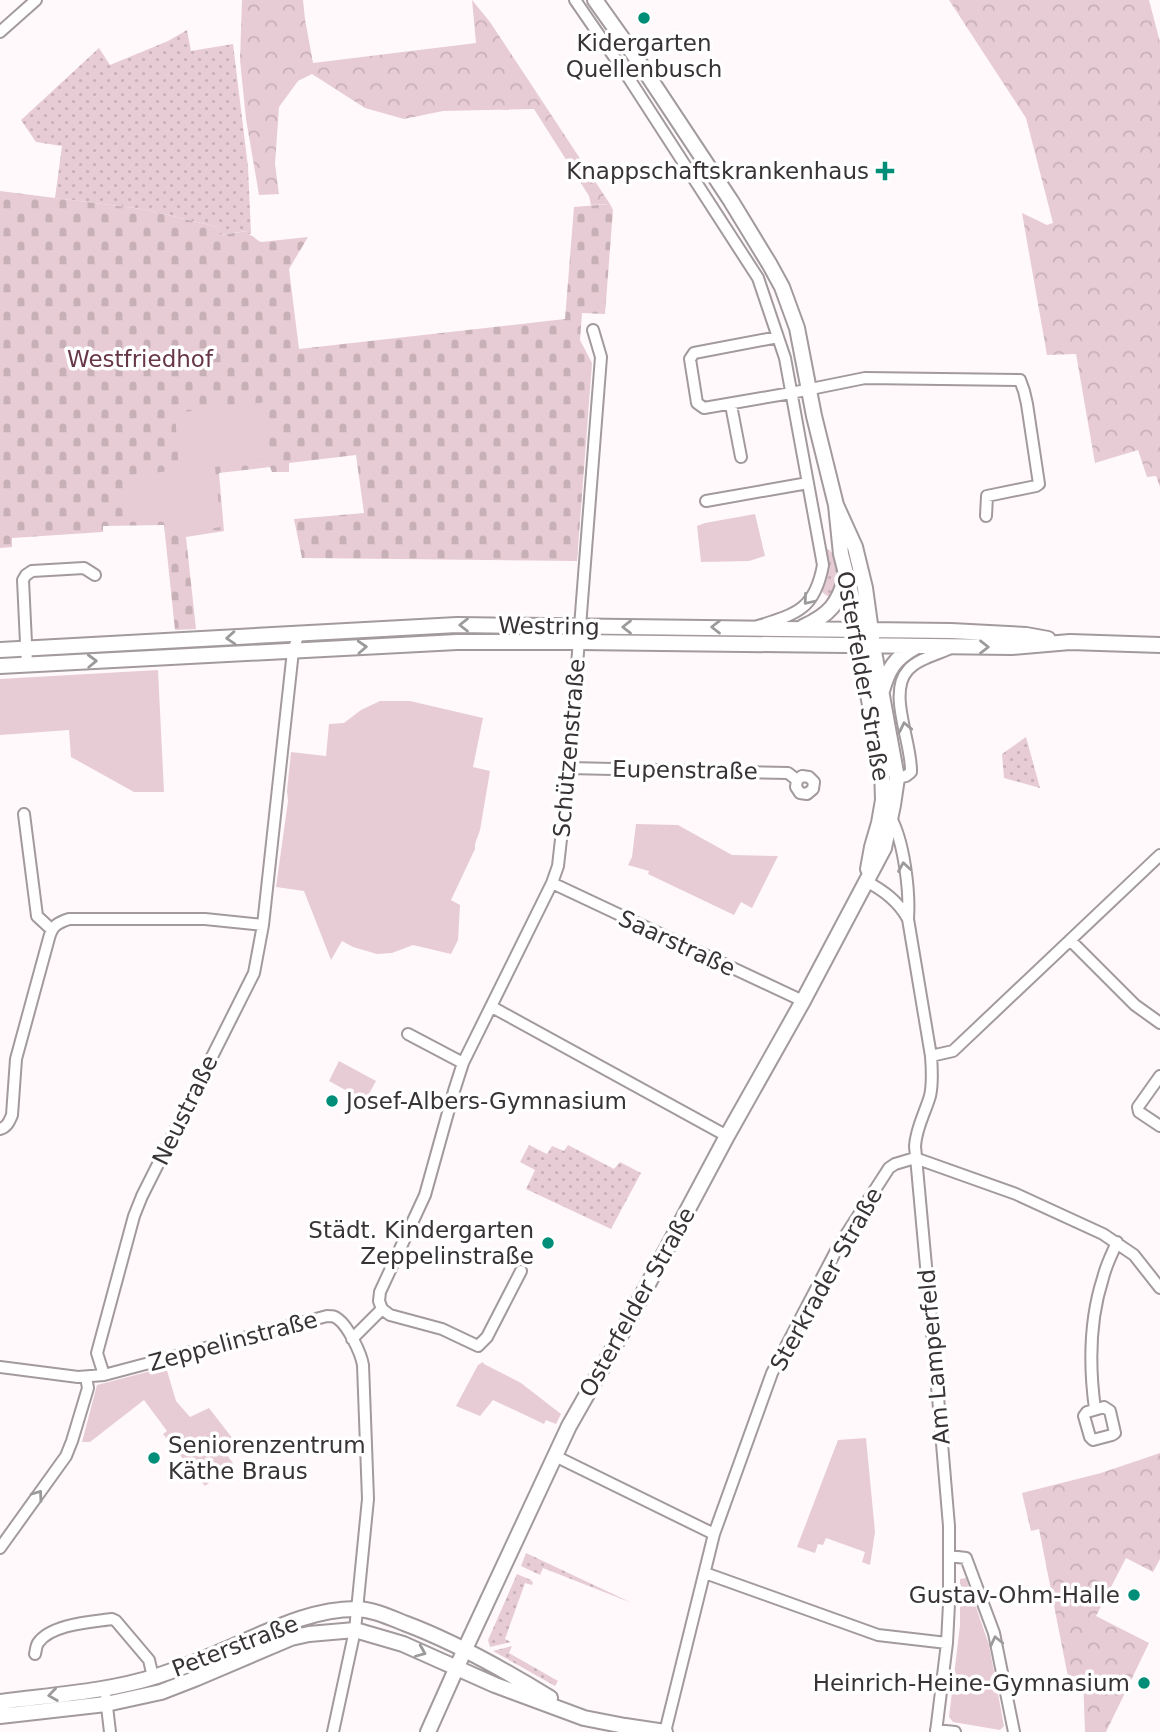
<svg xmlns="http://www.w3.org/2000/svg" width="1160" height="1732" font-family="'DejaVu Sans',sans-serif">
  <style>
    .grass { fill: url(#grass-dots) }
    .forest { fill: url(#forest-crowns) }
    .cemetery { fill: url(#cemetery-stones) }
    .green { fill: #e8ccd5 }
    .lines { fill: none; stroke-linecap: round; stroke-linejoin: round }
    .minor-casing { stroke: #a29a9c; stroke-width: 14 }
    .major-casing { stroke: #a29a9c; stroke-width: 18 }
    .minor { stroke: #fff; stroke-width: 10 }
    .major { stroke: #fff; stroke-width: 14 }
    .oneway { stroke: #9c9a9a }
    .poi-dot { fill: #008e78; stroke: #fff; stroke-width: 2.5 }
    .labels { text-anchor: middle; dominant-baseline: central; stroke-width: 7; stroke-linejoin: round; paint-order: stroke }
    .poi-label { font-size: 23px; fill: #383435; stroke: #fff; text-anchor: end }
    .park-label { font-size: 23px; fill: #683649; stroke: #fff }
    .street-label { font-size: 23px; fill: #383435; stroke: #fff }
  </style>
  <defs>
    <pattern id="grass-dots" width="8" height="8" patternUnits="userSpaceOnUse" patternTransform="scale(1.75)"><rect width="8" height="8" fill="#e8ccd5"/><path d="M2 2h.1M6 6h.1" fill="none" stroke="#c8b0b7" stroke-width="1.8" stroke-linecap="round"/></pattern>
    <pattern id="forest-crowns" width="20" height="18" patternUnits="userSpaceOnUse" patternTransform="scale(1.75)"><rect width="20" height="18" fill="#e8ccd5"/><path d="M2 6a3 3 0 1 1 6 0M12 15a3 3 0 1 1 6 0" fill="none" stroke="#c8b0b7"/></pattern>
    <pattern id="cemetery-stones" width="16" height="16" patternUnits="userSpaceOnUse" patternTransform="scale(1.75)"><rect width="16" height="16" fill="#e8ccd5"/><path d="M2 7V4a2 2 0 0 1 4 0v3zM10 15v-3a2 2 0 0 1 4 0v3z" fill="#c8b0b7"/></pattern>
  </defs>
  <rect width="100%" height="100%" fill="#fff9fb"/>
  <!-- grass -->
  <path class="grass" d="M187 30 191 51 233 44 248 167 251 234H248L247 231 219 235 218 227 142 209 55 198 62 146 36 142 21 120 99 48 110 65 168 41Z
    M826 548 838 557 841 577 833 600 819 590 822 581 827 577 828 563Z
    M1026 737 1040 788 1004 778 1002 754Z
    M529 1145 547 1154 552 1146 564 1151 568 1145 614 1169 620 1162 641 1173 611 1229 526 1189 535 1170 520 1162Z
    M526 1553 632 1603 543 1568 540 1575 521 1566Z
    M517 1574 531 1580 533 1583 532 1585 525 1583 505 1639 511 1642 490 1647 488 1640Z
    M512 1646 509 1653 558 1681 555 1686 493 1651Z"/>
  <!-- forest -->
  <path class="forest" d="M242 0H303L305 19 313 63 476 43 472 0 490 22 610 204 591 205 589 196 534 109 443 111 404 119 365 108 312 74 298 81 279 107 275 164 279 194 259 195 246 119 240 60Z
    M949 0H1149L1160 42V487L1156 476 1147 477 1138 450 1095 463 1076 354 1047 355 1022 213 1047 225 1053 223 1026 118Z
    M1160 1453V1559L1153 1572 1126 1558 1096 1616 1149 1643 1106 1732H1085L1083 1675 1068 1677 1039 1529 1031 1531 1022 1493 1101 1473Z"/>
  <!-- cemetery -->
  <path class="cemetery" d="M0 191 142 209 218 227 220 235 248 231V234C253 235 256 240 261 242L308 237 289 269 299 349 565 319 574 207 610 204 613 210 605 314 582 313 580 340 592 363 577 561 302 558 294 519 364 513 356 455 289 463V472H272L270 467 219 473 224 531 186 537 196 629 175 630 164 525 103 526V532L12 538V547L0 548Z"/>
  <!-- green -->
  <path class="green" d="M267 402 269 459 215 467 221 527 167 535 164 517 132 520 125 476 179 470 175 413Z
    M755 514 765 556 749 561 701 562 697 526 705 523Z
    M158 670 164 792H134L71 757 69 730 0 735V679Z
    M380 701H410L483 718 473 767 490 771 480 830 475 844V849L451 900 460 905 458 940 451 954 413 945 392 953 377 954 353 947 342 941 331 960 304 891 276 887 288 801 287 791 291 752 326 756 329 724 344 723 361 710Z
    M636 824 678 825 732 855 778 856 752 908 741 902 734 915 648 874 649 871 628 865 632 857Z
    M339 1061 376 1081 365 1101 329 1081Z
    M483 1362 484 1364 521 1383 561 1414 556 1424 546 1420 544 1424 493 1400 480 1416 456 1406 478 1365Z
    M166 1367 176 1401 190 1417 209 1408 233 1439 222 1449 233 1463 205 1486 163 1434 167 1431 144 1400 90 1442H82L97 1385Z
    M866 1438 875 1532 870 1565 862 1562 865 1552 826 1538 823 1545 818 1544 815 1553 797 1547 838 1440Z
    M966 1578 989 1645 1004 1726 1000 1730 953 1722 949 1717 960 1625V1579Z"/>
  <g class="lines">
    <!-- minor casing -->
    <g class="minor-casing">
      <path id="minor" d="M575 0 630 80 758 278 785 358 823 565C815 609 797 614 758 626
        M0 32 36 0
        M778 337 694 353 690 359 697 403 704 408 791 393 865 378 1020 380 1024 391 1027 404 1039 484 1036 486 987 496 986 516
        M731 405 741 457
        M706 501 808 483
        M27 664 23 580 26 575 32 571 84 568 95 575
        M569 768 788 773 797 780 796 787 800 793 807 794 813 789 814 782 809 777 802 776 797 780
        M897 778 906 776 911 772C912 742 887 693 908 670 919 658 939 654 953 647
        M24 814 37 916 51 929
        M891 818C904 842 910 891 908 919L931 1056C932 1069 933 1083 930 1096 925 1113 916 1128 915 1146L939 1408 949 1526V1604L947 1643 936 1732
        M866 881C884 891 898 901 908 919
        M552 883 803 1001
        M1070 940 1135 1005 1160 1023
        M492 1007 727 1136
        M408 1034 463 1063
        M931 1056 953 1051 1160 855
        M1160 1076 1138 1107 1139 1112 1160 1126
        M0 1129C7 1127 9 1122 12 1115L16 1059 49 938C52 926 57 923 69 919H205L263 925
        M915 1158 1016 1194 1103 1234 1134 1255 1160 1288
        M382 1309 379 1301 380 1292 425 1195 454 1091 463 1063 552 883 558 866 569 768 601 357 593 330
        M382 1309 390 1315 442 1329 478 1346 487 1337 521 1271
        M352 1339 382 1309
        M0 1367 78 1377 104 1375 327 1316C333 1316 334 1316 338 1319 348 1326 361 1353 363 1365L368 1499 355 1630 333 1732
        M104 1375 97 1353 134 1216 142 1196 254 973 263 925 293 651 299 633
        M1104 1407 1110 1411 1115 1433 1112 1435 1093 1440 1090 1437 1084 1416 1087 1412Z
        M1095 1409C1089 1365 1089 1321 1103 1278 1106 1265 1112 1254 1117 1242
        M555 1456 714 1534
        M0 1548 66 1456 72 1441 88 1388 86 1377
        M949 1556 966 1558 994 1633 1014 1732
        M705 1573 878 1635 947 1643
        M35 1654C36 1650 36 1646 38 1643 51 1624 91 1622 112 1619L116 1621 149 1660 153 1677
        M106 1698 110 1732
        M936 1730 955 1732
        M665 1732 714 1534 772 1373 838 1247 889 1168 895 1164 915 1158"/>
    </g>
    <!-- major casing -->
    <g class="major-casing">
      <path id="major" d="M595 0 637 59 731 201 770 265 782 287 797 328 814 416 836 505 841 554 852 597 858 629 861 659 882 766 883 800 879 823 872 847 868 869
        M803 627C829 615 839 604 846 576
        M0 650 457 625 951 631 1026 635 1048 639
        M0 666 457 642H579L1012 647 1070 642 1160 645
        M882 691C888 669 895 658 915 647
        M0 1702C52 1695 107 1692 157 1676 181 1668 204 1659 227 1649 267 1632 312 1608 358 1609 374 1610 389 1617 404 1623 455 1642 503 1669 550 1698
        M0 1716 106 1704 161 1692 197 1678 291 1638 309 1634 355 1630 403 1644 495 1685 584 1718 625 1726 665 1732
        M428 1732 465 1649 569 1426 623 1331 727 1136 803 1001 884 848 893 805 897 778 873 646 865 588 855 547 836 505"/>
    </g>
    <!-- minor -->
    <use href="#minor" class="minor"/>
    <!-- major -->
    <use href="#major" class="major"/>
  </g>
  <!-- one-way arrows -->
  <defs><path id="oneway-chevron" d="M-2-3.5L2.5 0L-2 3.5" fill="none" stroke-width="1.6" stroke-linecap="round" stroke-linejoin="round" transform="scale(1.75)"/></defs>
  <g class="oneway">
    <use href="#oneway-chevron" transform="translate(808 600) rotate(130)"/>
    <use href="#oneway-chevron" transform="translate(464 625) rotate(-180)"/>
    <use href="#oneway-chevron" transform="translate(627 627) rotate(-180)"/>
    <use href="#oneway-chevron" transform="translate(716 627) rotate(180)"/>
    <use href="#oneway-chevron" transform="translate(231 638) rotate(176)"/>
    <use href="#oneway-chevron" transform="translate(362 647) rotate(-3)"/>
    <use href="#oneway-chevron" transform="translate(984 647)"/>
    <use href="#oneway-chevron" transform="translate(92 661) rotate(-2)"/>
    <use href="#oneway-chevron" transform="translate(905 727) rotate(-102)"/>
    <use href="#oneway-chevron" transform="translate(904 867) rotate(-99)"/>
    <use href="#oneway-chevron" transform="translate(38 1495) rotate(-54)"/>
    <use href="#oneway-chevron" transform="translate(996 1641) rotate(-103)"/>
    <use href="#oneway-chevron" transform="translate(421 1652) rotate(23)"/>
    <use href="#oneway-chevron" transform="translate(53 1695) rotate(172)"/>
  </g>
  <!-- markers -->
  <g class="poi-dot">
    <circle cx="644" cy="18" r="7"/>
    <path d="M881.5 160.5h7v7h7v7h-7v7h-7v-7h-7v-7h7z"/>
    <circle cx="332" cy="1101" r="7"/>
    <circle cx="548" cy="1243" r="7"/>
    <circle cx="154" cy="1458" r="7"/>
    <circle cx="1134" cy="1595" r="7"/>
    <circle cx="1144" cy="1683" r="7"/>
  </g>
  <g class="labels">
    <!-- poi labels -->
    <g class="poi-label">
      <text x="644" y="43" text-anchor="middle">Kidergarten<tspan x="644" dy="26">Quellenbusch</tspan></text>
      <text x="869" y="171">Knappschaftskrankenhaus</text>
      <text x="346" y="1101" text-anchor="start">Josef-Albers-Gymnasium</text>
      <text x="534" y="1230">Städt. Kindergarten<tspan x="534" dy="26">Zeppelinstraße</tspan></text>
      <text x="168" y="1445" text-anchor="start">Seniorenzentrum<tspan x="168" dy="26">Käthe Braus</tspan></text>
      <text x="1120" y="1595">Gustav-Ohm-Halle</text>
      <text x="1130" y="1683">Heinrich-Heine-Gymnasium</text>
    </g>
    <!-- park labels -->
    <g class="park-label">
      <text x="140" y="359">Westfriedhof</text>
    </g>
    <!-- street labels -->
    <g class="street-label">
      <text transform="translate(549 626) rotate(1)">Westring</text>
      <text transform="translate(863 676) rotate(80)">Osterfelder Straße</text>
      <text transform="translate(569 748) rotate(-85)">Schützenstraße</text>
      <text transform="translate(685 770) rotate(1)">Eupenstraße</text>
      <text transform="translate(677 943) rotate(25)">Saarstraße</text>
      <text transform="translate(185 1110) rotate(-64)">Neustraße</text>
      <text transform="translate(826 1279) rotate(-61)">Sterkrader Straße</text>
      <text transform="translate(637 1302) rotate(-61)">Osterfelder Straße</text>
      <text transform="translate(233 1341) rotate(-15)">Zeppelinstraße</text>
      <text transform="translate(934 1357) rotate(-95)">Am Lamperfeld</text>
      <text transform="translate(235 1646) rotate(-21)">Peterstraße</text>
    </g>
  </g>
</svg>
